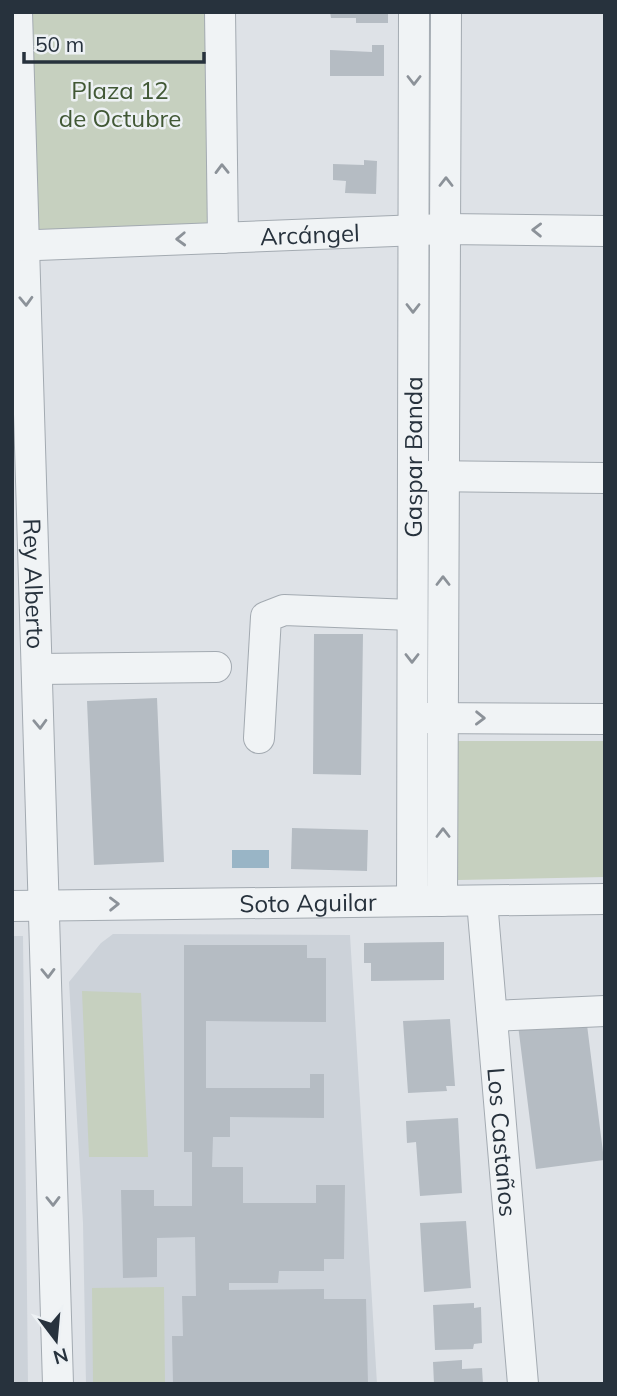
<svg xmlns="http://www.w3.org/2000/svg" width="617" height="1396" font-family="Mulish,sans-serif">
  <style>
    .built { fill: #ccd2d9 }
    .green { fill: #c6d0bf }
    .water { fill: #99b5c6 }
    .building { fill: #b5bcc3 }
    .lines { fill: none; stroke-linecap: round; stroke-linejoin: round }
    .minor-casing { stroke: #a3aab1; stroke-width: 32 }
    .minor { stroke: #f0f3f5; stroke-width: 30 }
    .oneway { stroke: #8c9299 }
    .labels { text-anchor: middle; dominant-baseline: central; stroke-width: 5; stroke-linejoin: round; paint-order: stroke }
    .park-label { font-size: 24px; fill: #415835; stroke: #edf1f4 }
    .street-label { font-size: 24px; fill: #27323d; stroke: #edf1f4 }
  </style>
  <rect width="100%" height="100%" fill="#dee2e7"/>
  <!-- built -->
  <path class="built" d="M113 934 350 935 377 1384H86L83 1223 69 982 101 943Z
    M12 936H23L28 1384H12Z"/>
  <!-- green -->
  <path class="green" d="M26 12H210L212 230 34 235Z
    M458 741H605V877L458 880Z
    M82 991 141 993 148 1157H89Z
    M164 1287 165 1384H93L92 1288Z"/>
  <!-- water -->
  <path class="water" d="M232 850H269V868H232Z"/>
  <!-- building -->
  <path class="building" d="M330 12H388V23H356V18H331Z
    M372 45H384V76H330V50L372 52Z
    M364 160 377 161 376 194 345 193 346 181 333 180V164L364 165Z
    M314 634H363L361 775 313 774Z
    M157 698 164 862 94 865 87 701Z
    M292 828 368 830 367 871 291 869Z
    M444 942V980L371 981V963H364V943Z
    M184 945H307V958H326V1022L206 1021V1088H310V1074H324V1118L230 1117V1137H213L212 1167H243V1203H316V1185H345L344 1259H324V1271H279L278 1283H229V1290L324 1289V1299H366L368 1384H173L172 1336H183L182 1296H196L195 1237 157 1238V1277L123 1278 121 1190H154V1206H192V1152H184Z
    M586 1017 604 1160 536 1169 518 1025Z
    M450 1019 455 1086H446L447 1091 408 1093 403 1021Z
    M458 1118 462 1193 420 1196 416 1142 407 1143 406 1121Z
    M466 1221 471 1288 424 1292 420 1223Z
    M474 1303V1308L481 1307 482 1343 474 1344 473 1349 435 1350 433 1305Z
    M462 1360V1369L482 1368 483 1384H434L433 1362Z"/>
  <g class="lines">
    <!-- minor casing -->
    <g class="minor-casing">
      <g id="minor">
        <path id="s1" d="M17 12 58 1384"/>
        <path d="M220 12 223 238"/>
        <path id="s2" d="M12 246 445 229 605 231"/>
        <path d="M424 476 605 478"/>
        <path d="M38 669 216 667"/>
        <path d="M422 718 605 719"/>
        <path d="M259 738 266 617 284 610 412 615"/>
        <path id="s3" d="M412 901 414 12"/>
        <path d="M442 901 446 12"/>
        <path id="s4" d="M482 901 523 1384"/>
        <path id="s5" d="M12 906 605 899"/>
        <path d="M492 1016 605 1011"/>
      </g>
    </g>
    <!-- minor -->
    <use href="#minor" class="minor"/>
  </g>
  <!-- one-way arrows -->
  <defs><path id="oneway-chevron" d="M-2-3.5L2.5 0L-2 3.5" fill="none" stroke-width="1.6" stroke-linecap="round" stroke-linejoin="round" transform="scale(1.75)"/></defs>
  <g class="oneway">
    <use href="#oneway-chevron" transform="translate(414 80) rotate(90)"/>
    <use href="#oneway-chevron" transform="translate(222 169) rotate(-91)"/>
    <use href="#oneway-chevron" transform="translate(446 182) rotate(-90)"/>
    <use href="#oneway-chevron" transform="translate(537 230) rotate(-179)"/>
    <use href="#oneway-chevron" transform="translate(181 239) rotate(178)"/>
    <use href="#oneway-chevron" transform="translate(26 301) rotate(88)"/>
    <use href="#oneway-chevron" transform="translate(413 308) rotate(90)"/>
    <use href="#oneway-chevron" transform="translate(443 581) rotate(-90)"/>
    <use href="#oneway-chevron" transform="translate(412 658) rotate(90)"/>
    <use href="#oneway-chevron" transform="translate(480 718) rotate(1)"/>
    <use href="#oneway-chevron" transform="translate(40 724) rotate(88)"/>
    <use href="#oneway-chevron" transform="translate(443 833) rotate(-90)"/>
    <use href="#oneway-chevron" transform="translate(114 904) rotate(-1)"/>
    <use href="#oneway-chevron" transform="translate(48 973) rotate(89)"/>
    <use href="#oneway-chevron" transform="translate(53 1201) rotate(89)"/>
  </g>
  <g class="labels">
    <!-- park labels -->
    <g class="park-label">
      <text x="120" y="90">Plaza 12<tspan x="120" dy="28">de Octubre</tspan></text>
    </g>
    <!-- street labels -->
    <g class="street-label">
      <text stroke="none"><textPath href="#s2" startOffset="298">Arcángel</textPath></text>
      <text stroke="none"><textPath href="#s3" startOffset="444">Gaspar Banda</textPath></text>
      <text stroke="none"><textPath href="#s1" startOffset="572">Rey Alberto</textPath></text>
      <text stroke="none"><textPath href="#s5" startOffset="296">Soto Aguilar</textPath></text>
      <text stroke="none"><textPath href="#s4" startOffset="242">Los Castaños</textPath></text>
    </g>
  </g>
  <!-- border -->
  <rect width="617" height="1396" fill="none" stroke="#27323d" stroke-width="28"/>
  <!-- north arrow -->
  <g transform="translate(56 1340) rotate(164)" stroke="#edf1f4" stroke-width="5" paint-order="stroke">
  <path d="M0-5L12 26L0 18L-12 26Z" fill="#27323d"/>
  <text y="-10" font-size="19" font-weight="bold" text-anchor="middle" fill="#27323d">N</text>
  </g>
  <!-- scale -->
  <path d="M24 52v10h180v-10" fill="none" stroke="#27323d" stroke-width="3.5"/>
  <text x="35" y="52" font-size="21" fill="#27323d" stroke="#edf1f4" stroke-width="5" paint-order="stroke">50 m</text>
</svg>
